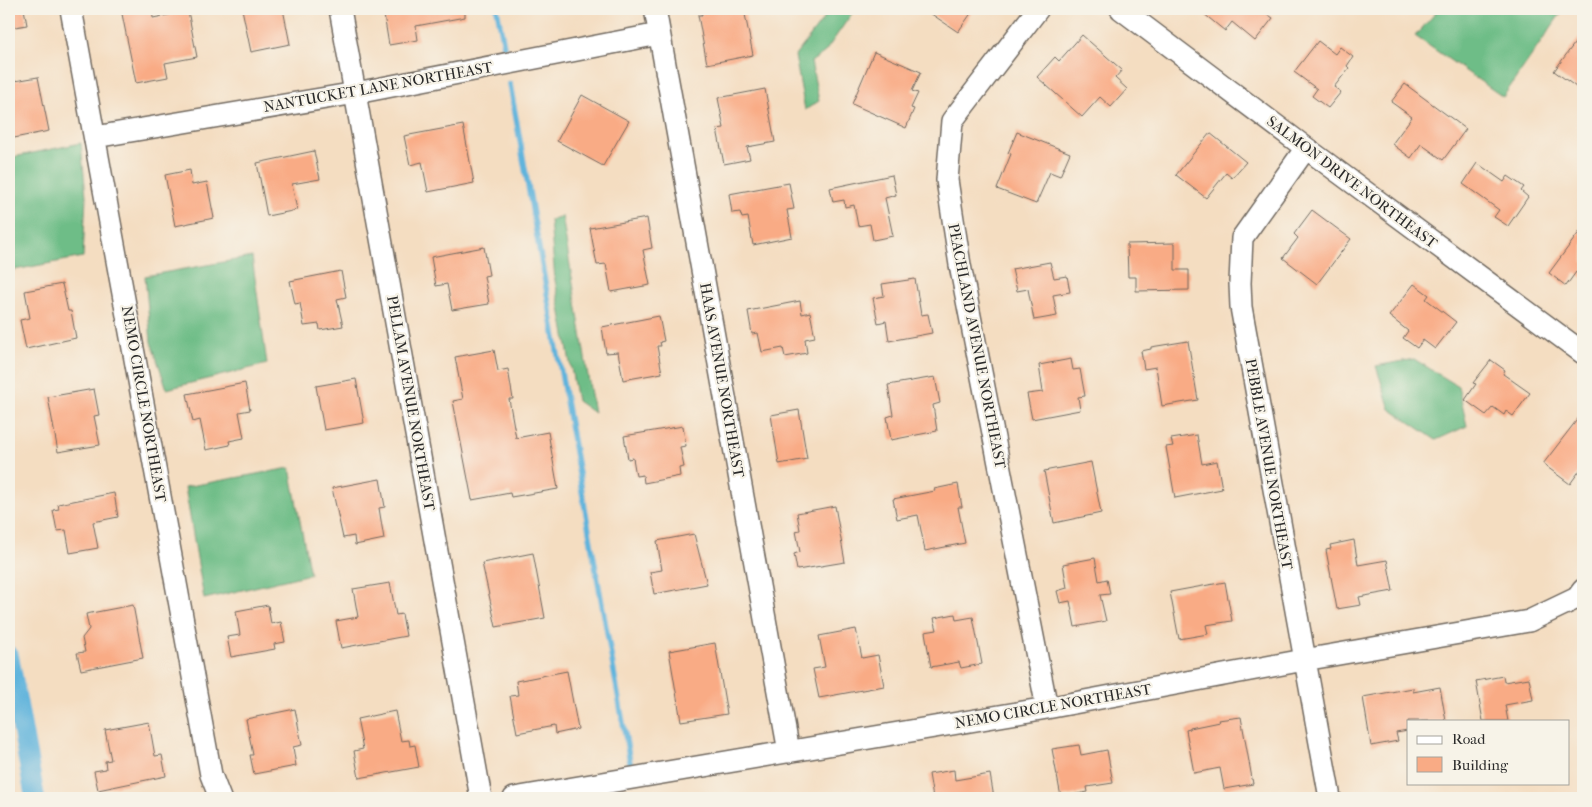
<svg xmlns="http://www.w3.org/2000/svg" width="1592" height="807" font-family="'IM FELL French Canon',serif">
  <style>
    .forest { fill: #6ebd87; stroke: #4c7459 }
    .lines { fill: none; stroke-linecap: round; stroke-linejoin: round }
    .stream { stroke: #60b4dc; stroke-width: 5.5 }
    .canal { stroke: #60b4dc; stroke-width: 20 }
    .building { fill: #f9ab85 }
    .minor-casing { stroke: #716960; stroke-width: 24 }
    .minor { stroke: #fff; stroke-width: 21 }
    .labels { text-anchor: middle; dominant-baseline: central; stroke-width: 4.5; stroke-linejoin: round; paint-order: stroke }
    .street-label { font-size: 15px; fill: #2b2b2b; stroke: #f7f3e8 }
  </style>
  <rect width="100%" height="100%" fill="#f7f3e8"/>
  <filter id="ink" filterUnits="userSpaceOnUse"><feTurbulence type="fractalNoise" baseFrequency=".02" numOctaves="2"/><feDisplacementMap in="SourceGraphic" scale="10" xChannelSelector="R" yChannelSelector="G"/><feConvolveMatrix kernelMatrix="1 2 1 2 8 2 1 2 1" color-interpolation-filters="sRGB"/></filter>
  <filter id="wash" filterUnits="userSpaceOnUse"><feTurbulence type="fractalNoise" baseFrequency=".0096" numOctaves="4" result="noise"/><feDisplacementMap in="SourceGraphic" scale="20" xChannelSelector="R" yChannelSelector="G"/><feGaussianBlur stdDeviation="1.12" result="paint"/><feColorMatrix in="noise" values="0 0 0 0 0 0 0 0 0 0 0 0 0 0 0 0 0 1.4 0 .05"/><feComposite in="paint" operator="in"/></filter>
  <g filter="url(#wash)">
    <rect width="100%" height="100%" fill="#f4ddc1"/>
    <!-- forest -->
    <path class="forest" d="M831 9H855L825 52 811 62 819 101 805 110 795 56Z
      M1439 9H1558L1561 13 1503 97 1415 36Z
      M81 143 86 196 83 257 9 271V158Z
      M562 216 594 413 577 401 555 280 550 220Z
      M252 257 267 364 167 389 151 342 145 276Z
      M1414 359 1458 386 1467 426 1436 440 1390 409 1376 366Z
      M290 468 310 574 204 599 185 487Z"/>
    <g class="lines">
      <!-- stream -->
      <path class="stream" d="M497 9 504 46
        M510 84 631 768"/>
      <!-- canal -->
      <path class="canal" d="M9 656 35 798"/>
    </g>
    <g id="blocks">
      <!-- building -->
      <path class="building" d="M9 9H24L27 25 9 28Z
        M121 9H152L153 18 188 11 197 57 165 63 168 77 136 83Z
        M242 9H283L290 44 251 52Z
        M383 9H465V17L416 26 418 40 389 45Z
        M701 9H728V12L744 9 753 55 707 64 698 15H702Z
        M924 9H974L958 32Z
        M1198 9H1260L1273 18 1255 41 1232 22 1225 31Z
        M1583 32V92L1554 71Z
        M1082 35 1122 70 1115 78 1127 89 1111 107 1100 97 1082 117 1037 77 1055 57 1059 61Z
        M1318 41 1335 54 1340 47 1353 57 1347 66 1349 68 1334 87 1341 92 1328 108 1312 96 1317 89 1294 72Z
        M874 52 921 72 912 91 918 93 911 108 914 109 906 128 852 104Z
        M38 77 49 131 9 139V82Z
        M1405 84 1466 129 1443 160 1421 144 1411 158 1392 144 1412 117 1391 102Z
        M765 89 775 142 747 147 750 159 724 164 717 129 724 128 718 98Z
        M582 95 629 121 603 166 557 141Z
        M463 125 474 183 428 192 422 162 410 165 404 136Z
        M1017 132 1070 153 1060 176 1050 172 1036 204 997 189 1011 154 1008 153Z
        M1210 133 1246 162 1232 178 1226 173 1206 198 1176 175Z
        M314 151 320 179 292 184 297 210 267 216 257 163Z
        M1477 163 1504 182 1508 176 1524 187 1521 191 1528 197 1508 226 1494 217 1499 210 1463 184Z
        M190 170 192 185 207 182 214 218 175 226 165 175Z
        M892 175 896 195 885 198 893 236 873 240 870 224 858 226 854 205 845 207 844 200 833 202 830 188Z
        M789 183 794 209 787 210 792 237 753 245 748 217 742 218 740 212 732 213 729 194Z
        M1312 210 1351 239 1317 284 1283 258 1298 238 1294 234Z
        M647 218 652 248 643 250 650 285 611 292 606 264 597 265 590 228Z
        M1583 227V278L1576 272 1566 286 1549 273Z
        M1175 243V270H1189V290L1136 291V277H1128L1127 244Z
        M484 247 489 275 484 276 489 304 452 310 447 284 436 286 431 257Z
        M1050 262 1054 278 1067 276 1070 292 1053 295 1057 316 1034 320 1028 289 1017 291 1012 269Z
        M341 271 346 297 337 299 343 326 320 330 319 324 304 326 300 303 295 304 290 281Z
        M915 279 921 315 928 314 932 333 889 341 886 321 878 323 873 298 884 296 882 284Z
        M62 284 68 311H71L76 338 26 349 20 320 30 318 25 291Z
        M1414 284 1429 295 1426 299 1456 322 1435 349 1423 340 1417 348 1403 338 1408 331 1389 316Z
        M800 301 802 314 810 312 815 337 805 339 807 353 785 357 783 348 762 352 758 333 752 334 748 311Z
        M659 316 664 341 660 342 661 346H657L662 373 623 380 618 352 606 353 602 327Z
        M1188 341 1198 400 1162 406 1156 367 1144 369 1141 351 1151 349V347Z
        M494 350 498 371 508 369 513 399H509L516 438 548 432 558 489 511 497 510 493 472 500 453 401 463 399 455 357Z
        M1071 359 1073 370 1080 369 1085 396 1078 397 1080 410 1032 419 1027 394 1043 392 1039 365Z
        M1491 360 1505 370 1503 374 1530 393 1513 416 1506 411 1504 415 1493 407 1486 415 1465 400 1476 384 1473 383Z
        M935 377 940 403 933 405 937 431 891 440 887 417 893 415 888 385Z
        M356 379 364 423 324 430 316 386Z
        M245 383 250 410 239 412 244 438 229 441 230 445 206 450 200 420 193 422 187 394Z
        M94 389 99 415 94 416 100 445 58 452 48 397Z
        M799 410 807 459 779 464 771 415Z
        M1583 412V466L1570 484 1543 464Z
        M683 426 686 446 680 447 684 467 679 468 680 476 644 483 643 475 636 476 633 458 628 459 624 436Z
        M1197 435 1202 464 1217 461 1222 489 1175 498 1166 447 1173 446 1171 439Z
        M1091 462 1101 513 1054 523 1044 471Z
        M380 479 385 507 379 508 384 539 355 545 354 536 343 538 332 488Z
        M958 484 962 507H958L965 543 925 551 918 515 897 519 893 499 935 491 934 489Z
        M114 493 118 517 93 522 98 548 70 553 66 530 57 531 53 510 59 509 58 504Z
        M835 506 845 562 797 570 794 554 800 552 796 531 800 530 797 513Z
        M694 534 707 584 654 594 650 572 662 570 657 541Z
        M1354 540 1358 565 1387 560 1393 591 1359 597 1361 605 1337 609 1326 550 1331 549 1330 545Z
        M533 553 545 618 496 627 482 563Z
        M1095 558 1099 581 1107 579 1110 594 1100 595 1106 621 1075 627 1070 601 1060 603 1057 591 1067 588 1063 564Z
        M1225 582 1232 621 1206 625 1208 634 1179 639 1170 592Z
        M390 583 396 615 402 614 406 636 341 648 336 621 358 617 353 589Z
        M133 605 143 658 81 670 77 653 85 652 82 638 89 629 86 614Z
        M268 605 271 624 281 622 285 642 274 644 275 649 231 657 227 637 240 635 236 611Z
        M955 614 956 620 973 617 982 664 961 668 959 662 931 667 925 632 937 630 934 618Z
        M856 629 862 658 878 655 884 686 819 698 813 669 825 667 819 636Z
        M715 643 727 714 681 721 669 651Z
        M567 671 578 729 555 734 554 726 517 733 510 696 518 695 516 681Z
        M1503 676 1504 682 1529 678 1533 700 1505 705 1508 721H1483L1476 681Z
        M1440 687 1446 721H1408V731L1396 733 1398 741 1371 746 1363 697 1413 688V692Z
        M295 709 302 745 293 747 296 766 254 774 250 755H253L246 719Z
        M395 711 401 741 409 740 410 746 415 745 419 767 359 778 354 751 363 749 357 719Z
        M1241 717 1253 784 1224 789 1220 768 1194 773 1186 730 1190 729V728L1219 722 1218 720Z
        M149 722 155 756 162 755 166 776 98 790 94 771 106 769 105 761 111 760 105 730Z
        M1079 745 1081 755 1107 750 1113 783 1087 787 1088 792 1061 797 1052 749Z
        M954 770 955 780 990 774 994 798H933L929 774Z"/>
    </g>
  </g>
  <g filter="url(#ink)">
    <use href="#blocks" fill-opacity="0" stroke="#716960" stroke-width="1"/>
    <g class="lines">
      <!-- minor casing -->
      <g class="minor-casing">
        <path id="minor" d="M71 9 211 775 220 798
          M340 9 481 798
          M655 9 789 752
          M1038 9 952 121 947 180 960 265 1047 708
          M1121 9 1306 148 1583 353
          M95 137 356 93 659 34
          M1306 148 1242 238 1240 283 1241 307 1330 798
          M514 798 1047 708 1304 660 1529 621 1577 598 1583 590"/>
      </g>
      <!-- minor -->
      <use href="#minor" class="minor"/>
    </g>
  </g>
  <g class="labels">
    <!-- street labels -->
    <g class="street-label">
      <text transform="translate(378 87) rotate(-10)">NANTUCKET LANE NORTHEAST</text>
      <text transform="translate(1352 182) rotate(37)">SALMON DRIVE NORTHEAST</text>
      <text transform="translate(977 346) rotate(79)">PEACHLAND AVENUE NORTHEAST</text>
      <text transform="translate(722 380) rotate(80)">HAAS AVENUE NORTHEAST</text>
      <text transform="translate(411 403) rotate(80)">PELLAM AVENUE NORTHEAST</text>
      <text transform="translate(144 404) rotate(80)">NEMO CIRCLE NORTHEAST</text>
      <text transform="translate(1269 464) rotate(80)">PEBBLE AVENUE NORTHEAST</text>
      <text transform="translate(1053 706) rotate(-10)">NEMO CIRCLE NORTHEAST</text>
    </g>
  </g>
  <!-- margin -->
  <rect width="1592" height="807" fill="none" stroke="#f7f3e8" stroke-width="30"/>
  <!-- legend -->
  <rect x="1407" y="720" width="162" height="65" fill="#f7f3e8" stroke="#a5a39c"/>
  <rect x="1417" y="736" width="25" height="8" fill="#ffffff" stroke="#a5a39c"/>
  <text x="1452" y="744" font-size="15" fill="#2b2b2b">Road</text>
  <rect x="1417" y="757" width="25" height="15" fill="#f9ab85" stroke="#a5a39c"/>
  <text x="1452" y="770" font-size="15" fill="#2b2b2b">Building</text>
</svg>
